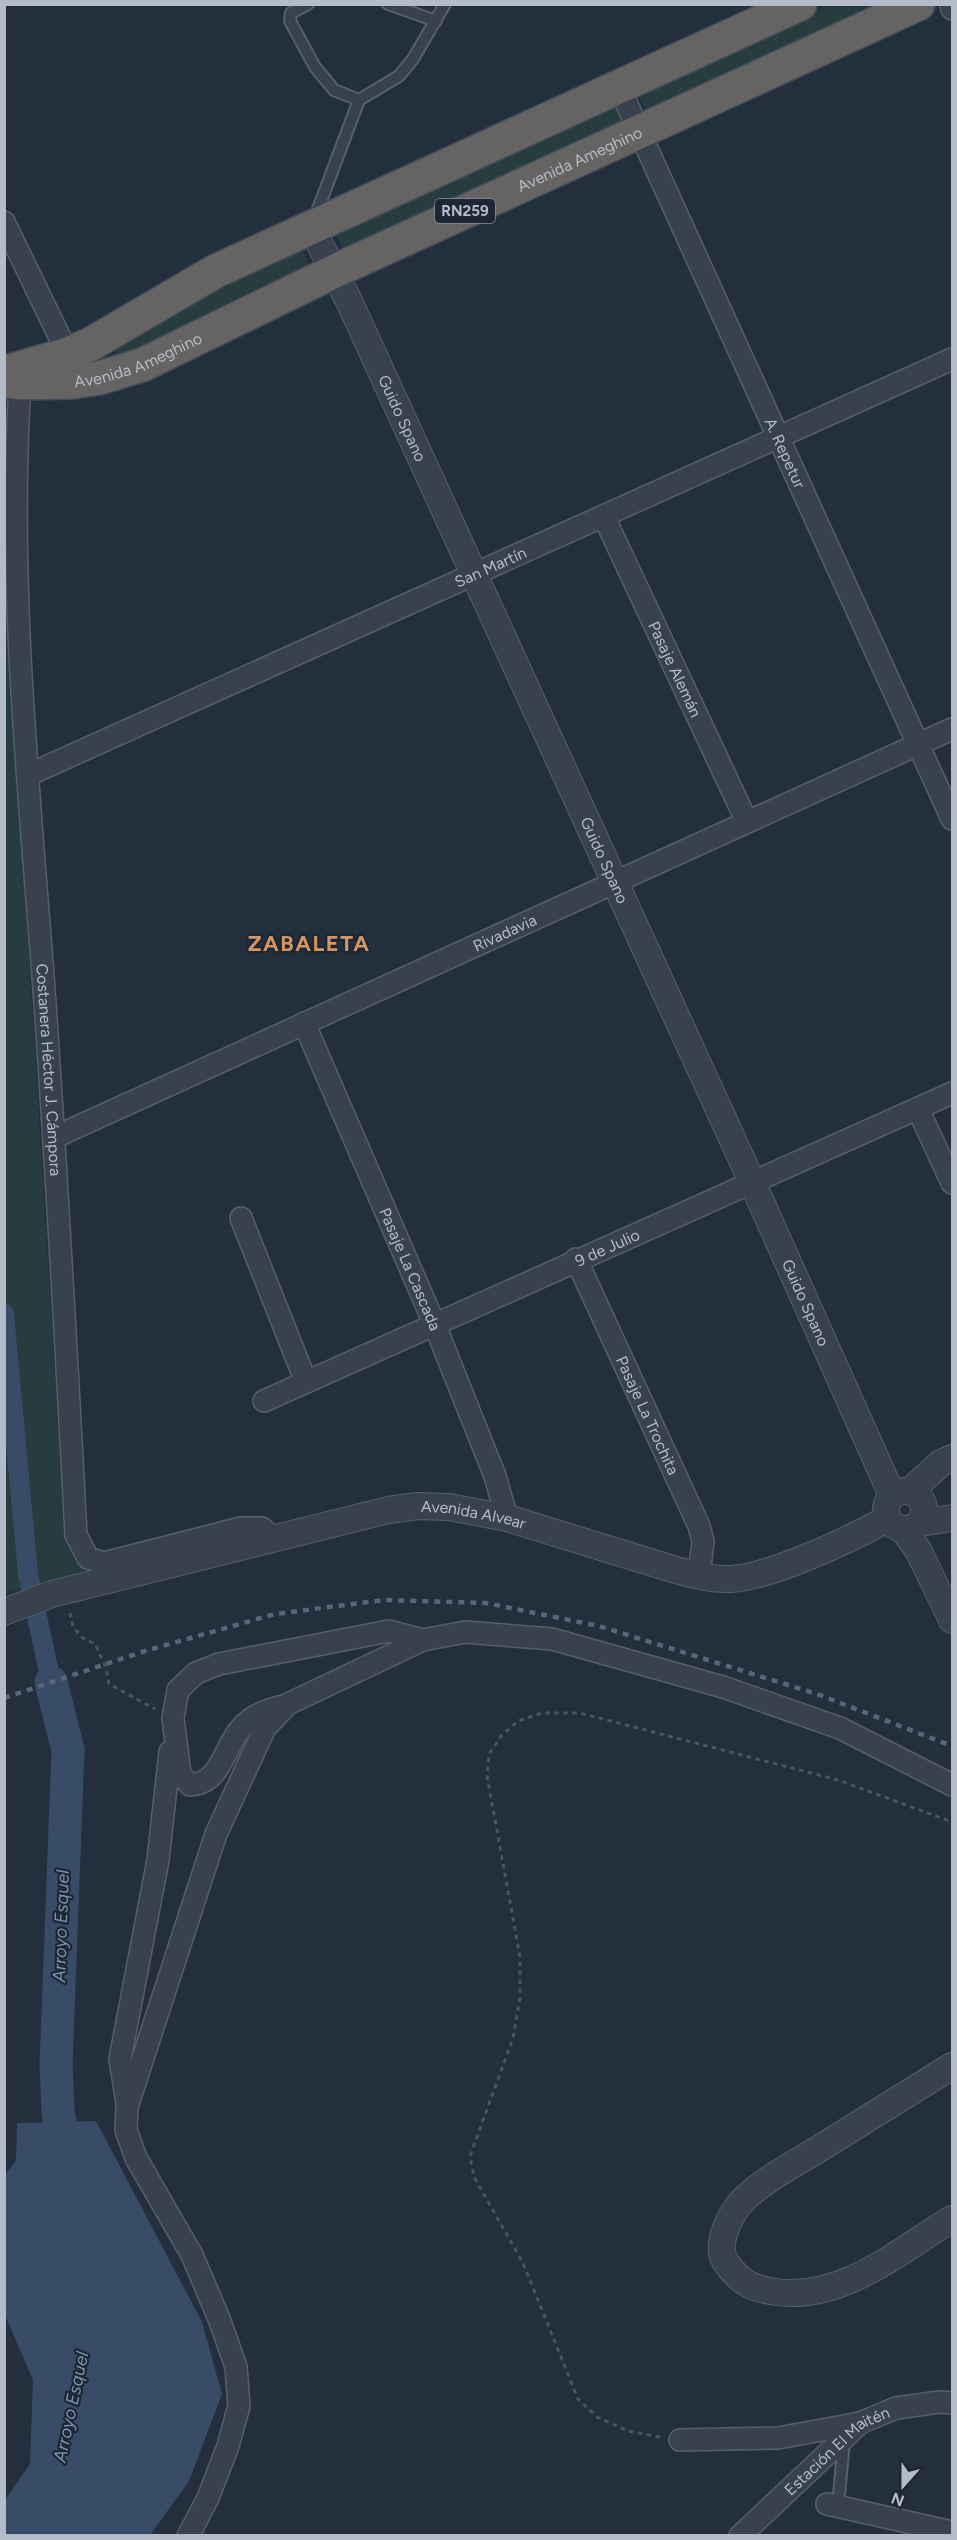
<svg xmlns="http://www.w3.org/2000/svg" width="957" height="2540" font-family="Figtree,sans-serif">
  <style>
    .green { fill: #263c3f }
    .water { fill: #394c67 }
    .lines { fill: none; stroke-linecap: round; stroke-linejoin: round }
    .canal { stroke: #394c67; stroke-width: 20 }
    .river { stroke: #394c67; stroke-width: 33 }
    .service-casing { stroke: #565f6c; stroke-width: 14 }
    .minor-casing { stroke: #565f6c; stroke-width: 24 }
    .tertiary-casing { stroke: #565f6c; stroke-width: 28 }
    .trunk-casing { stroke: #434c59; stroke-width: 36 }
    .path { stroke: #44595c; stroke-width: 3; stroke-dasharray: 4.5 4.5; stroke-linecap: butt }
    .service { stroke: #38414e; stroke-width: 10 }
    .minor { stroke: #38414e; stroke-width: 21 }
    .tertiary { stroke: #38414e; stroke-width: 26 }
    .trunk { stroke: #656462; stroke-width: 33 }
    .rail { stroke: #5a6575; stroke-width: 4.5; stroke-dasharray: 6 6; stroke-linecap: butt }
    .labels { text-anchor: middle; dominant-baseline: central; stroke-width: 4.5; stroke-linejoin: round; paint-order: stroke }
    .shield { fill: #1d2633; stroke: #878f9c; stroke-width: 1.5 }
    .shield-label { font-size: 15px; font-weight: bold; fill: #b4bcc9 }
    .street-label { font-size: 16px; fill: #b4bcc9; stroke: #1d2633 }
    .water-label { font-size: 18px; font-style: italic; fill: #7c92b1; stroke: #1d2633 }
    .district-label { font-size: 22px; font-weight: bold; letter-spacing: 1.5px; fill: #d59563; stroke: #1d2633 }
  </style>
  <rect width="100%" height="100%" fill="#242f3e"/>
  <!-- green -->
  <path class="green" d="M828 5H883L648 115 638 94Z
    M611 100 621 121 344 251 334 230Z
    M300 246 311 269 119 357 114 349 223 282Z
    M4 511 16 744 65 1539 73 1557 92 1569 5 1593Z"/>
  <!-- water -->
  <path class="water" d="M96 2121 202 2322 222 2394 189 2481 150 2535H5V2500L30 2464 33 2380 5 2315V2175L16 2161 17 2123Z"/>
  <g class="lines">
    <!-- canal -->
    <path class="canal" d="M4 1314 28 1574 51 1682"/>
    <!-- river -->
    <path class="river" d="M51 1682 68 1750 56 2065 58 2111 67 2166"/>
    <!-- service casing -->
    <g class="service-casing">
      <path id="service" d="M308 4 291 13 290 21 315 67 334 90 359 100 315 217
        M388 4 436 21
        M359 100 399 76 413 59 445 4
        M838 2506 844 2441"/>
    </g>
    <!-- minor casing -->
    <g class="minor-casing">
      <g id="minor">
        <path d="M951 4 952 9"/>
        <path id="s1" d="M619 87 952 819"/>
        <path d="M4 222 68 354"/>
        <path id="s2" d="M20 383C8 576 27 770 42 962 56 1153 66 1344 76 1535L88 1558 104 1563 241 1528H262L273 1539"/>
        <path id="s3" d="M604 517 747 822"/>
        <path id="s4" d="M28 775 952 359"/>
        <path id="s5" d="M304 1023 434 1323 495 1476 507 1518"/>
        <path d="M918 1109 952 1183"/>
        <path id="s6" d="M55 1137 952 729"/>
        <path d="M241 1218 306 1382"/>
        <path id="s7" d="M576 1259 699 1526 703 1541 699 1576"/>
        <path id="s8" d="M264 1401 952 1093"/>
        <path d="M283 1706C269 1710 257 1713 246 1723 223 1743 224 1783 190 1785L180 1774 173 1718 178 1690 196 1673 219 1664 389 1631 423 1640"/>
        <path d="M127 2103 120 2059 158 1860 170 1752"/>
        <path d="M680 2440 778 2438 860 2423"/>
        <path d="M827 2504 952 2532"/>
        <path d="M188 2536 208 2498 228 2446 239 2406 236 2367 220 2321 192 2255 136 2158 126 2130 127 2107 216 1834 265 1728 288 1704 423 1640 465 1632 552 1639 723 1687 840 1728 952 1785"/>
        <path id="s9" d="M740 2536 860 2423 896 2408 939 2402 952 2403"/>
      </g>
    </g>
    <!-- tertiary casing -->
    <g class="tertiary-casing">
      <g id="tertiary">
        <path id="s10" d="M311 227 349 301 753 1184 892 1495"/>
        <circle cx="905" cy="1510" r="19"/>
        <path d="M910 1491 941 1463 952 1458"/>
        <path d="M920 1523 952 1518"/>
        <path d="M903 1529 918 1550 952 1620"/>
        <path id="s11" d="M4 1612 52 1594 388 1510 418 1506 449 1507 507 1518 676 1570C694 1575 713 1580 731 1579 771 1577 851 1539 887 1519"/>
        <path d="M952 2066C907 2094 862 2122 817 2150 794 2164 756 2184 739 2205 728 2219 714 2248 727 2264 742 2284 751 2288 776 2292 842 2301 899 2251 952 2219"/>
      </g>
    </g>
    <!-- trunk casing -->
    <g class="trunk-casing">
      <g id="trunk">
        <path d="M6 372 68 354 91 344 216 271 800 4"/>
        <path id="s12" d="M4 381 20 383 72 382 99 378 142 365 335 271 918 4"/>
      </g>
    </g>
    <!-- path -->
    <path class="path" d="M70 1613 73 1627 83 1638 95 1644 106 1668 109 1684 155 1709
      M660 2437 628 2431 597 2417 578 2399 523 2263 474 2177 470 2156 513 2038 520 1998V1957L487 1776 489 1754 502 1735 518 1721 542 1713H580L838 1780 952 1822"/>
    <!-- service -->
    <use href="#service" class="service"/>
    <!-- minor -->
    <use href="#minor" class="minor"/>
    <!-- tertiary -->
    <use href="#tertiary" class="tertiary"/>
    <!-- trunk -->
    <use href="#trunk" class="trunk"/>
    <!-- rail -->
    <path class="rail" d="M4 1698 145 1651 275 1614 384 1600 486 1603 599 1626 817 1694 952 1746"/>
  </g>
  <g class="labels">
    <!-- shield labels -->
    <rect class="shield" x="435" y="199" width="60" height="24" rx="4.5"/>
    <g class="shield-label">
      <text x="465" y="211">RN259</text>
    </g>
    <!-- street labels -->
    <g class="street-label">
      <text stroke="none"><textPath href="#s12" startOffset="624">Avenida Ameghino</textPath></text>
      <text stroke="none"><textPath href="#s12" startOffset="138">Avenida Ameghino</textPath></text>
      <text stroke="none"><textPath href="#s10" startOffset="212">Guido Spano</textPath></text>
      <text stroke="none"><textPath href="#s1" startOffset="402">A. Repetur</textPath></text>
      <text stroke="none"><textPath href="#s4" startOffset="507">San Martín</textPath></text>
      <text stroke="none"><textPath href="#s3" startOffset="168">Pasaje Alemán</textPath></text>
      <text stroke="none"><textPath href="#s10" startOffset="698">Guido Spano</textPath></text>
      <text stroke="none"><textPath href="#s6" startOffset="494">Rivadavia</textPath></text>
      <text stroke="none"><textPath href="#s2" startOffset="688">Costanera Héctor J. Cámpora</textPath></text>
      <text stroke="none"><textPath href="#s8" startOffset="376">9 de Julio</textPath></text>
      <text stroke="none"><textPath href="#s5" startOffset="268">Pasaje La Cascada</textPath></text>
      <text stroke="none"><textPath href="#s10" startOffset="1184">Guido Spano</textPath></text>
      <text stroke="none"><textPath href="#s7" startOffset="172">Pasaje La Trochita</textPath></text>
      <text stroke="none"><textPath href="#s11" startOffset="484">Avenida Alvear</textPath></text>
      <text stroke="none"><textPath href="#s9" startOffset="130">Estación El Maitén</textPath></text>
    </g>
    <!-- water labels -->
    <g class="water-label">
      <text transform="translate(61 1926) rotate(-88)">Arroyo Esquel</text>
      <text transform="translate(71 2407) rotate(-78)">Arroyo Esquel</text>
    </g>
    <!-- district labels -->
    <g class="district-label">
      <text x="309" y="943">ZABALETA</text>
    </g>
  </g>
  <!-- border -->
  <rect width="957" height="2540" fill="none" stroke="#b4bcc9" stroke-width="12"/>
  <!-- north arrow -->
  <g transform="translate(903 2486) rotate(201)" stroke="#1d2633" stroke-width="4.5" paint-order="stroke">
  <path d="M0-4.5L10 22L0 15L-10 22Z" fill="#b4bcc9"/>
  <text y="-9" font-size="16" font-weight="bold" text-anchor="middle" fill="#b4bcc9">N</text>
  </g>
</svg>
